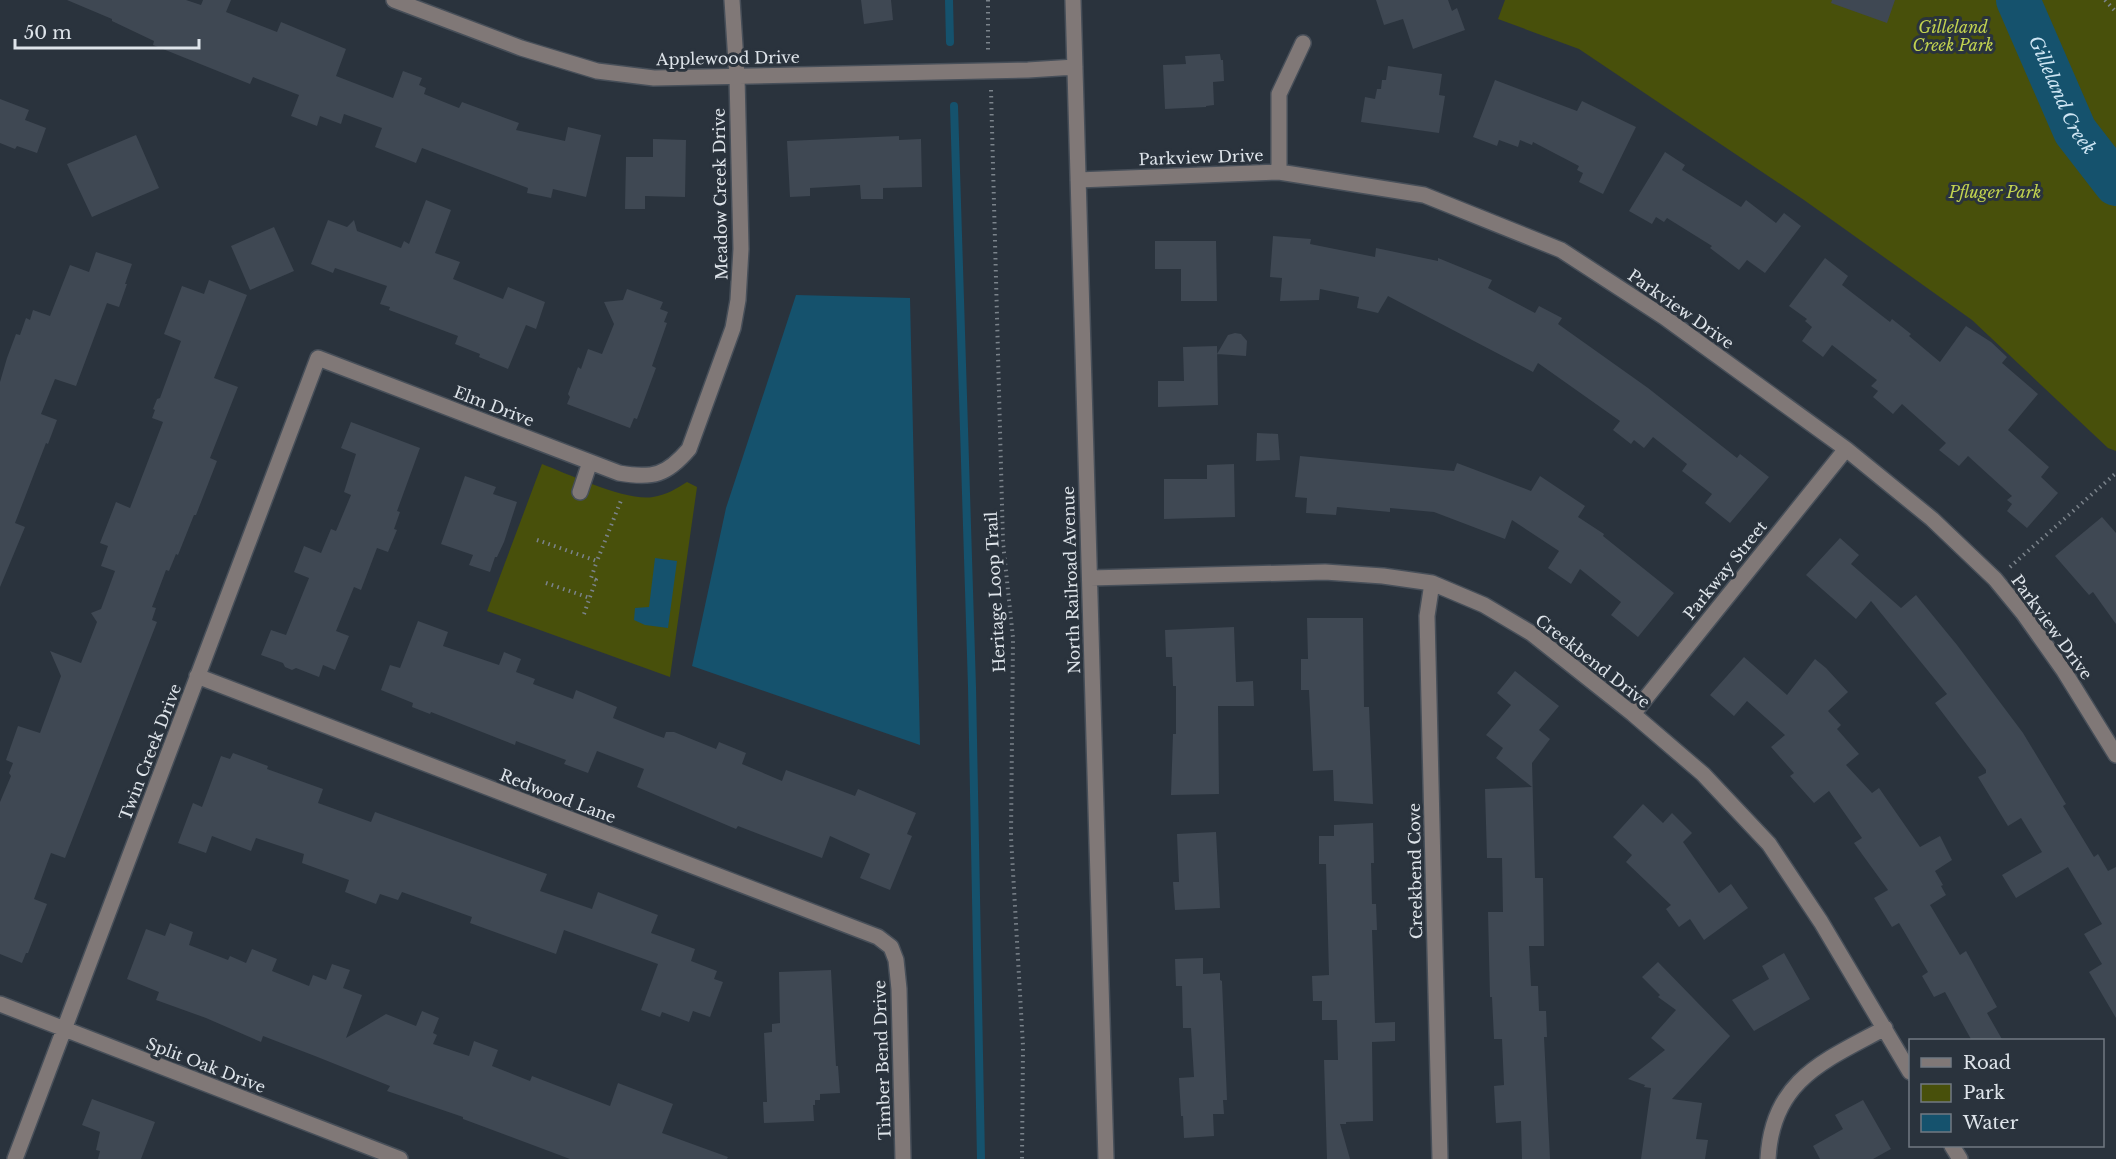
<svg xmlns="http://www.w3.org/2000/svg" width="2116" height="1159" font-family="'Libre Baskerville',serif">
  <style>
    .green { fill: #48500b }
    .water { fill: #15526d }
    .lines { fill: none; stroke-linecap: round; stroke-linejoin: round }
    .stream { stroke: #15526d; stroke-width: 8 }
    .river { stroke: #15526d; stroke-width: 44 }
    .building { fill: #3f4853 }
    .minor-casing { stroke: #474f59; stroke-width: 18 }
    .path { stroke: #7b838b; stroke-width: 4; stroke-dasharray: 1.5 4.5; stroke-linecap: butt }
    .minor { stroke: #807877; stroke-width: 15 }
    .labels { text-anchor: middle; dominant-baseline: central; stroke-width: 6; stroke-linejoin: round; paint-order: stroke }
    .park-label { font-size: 16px; font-style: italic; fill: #c2d350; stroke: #2a333d }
    .street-label { font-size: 16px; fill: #dee4ea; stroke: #2a333d }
    .water-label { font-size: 18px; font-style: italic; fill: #cee5f3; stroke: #2a333d }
  </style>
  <rect width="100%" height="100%" fill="#2a333d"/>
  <!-- green -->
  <path class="green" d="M1505 0H2116V451L2108 448 1972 320 1804 200 1579 49 1498 19Z
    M542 464C568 474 628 502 653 497 666 495 676 489 687 482L697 487 670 677 487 611Z"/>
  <!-- water -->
  <path class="water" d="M796 295 910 298 920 745 692 666 726 508Z
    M655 558 677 561 668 628 645 625 634 620 635 608 649 607Z"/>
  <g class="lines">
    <!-- stream -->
    <path class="stream" d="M949 0 950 42
      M954 106 972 687 981 1159"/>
    <!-- river -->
    <path class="river" id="s1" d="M2018 0 2075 131 2116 184"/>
  </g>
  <!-- building -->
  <path class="building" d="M67 0H186L201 5 203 0H231L226 12 277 32 281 22 346 49 336 76 393 98 403 71 422 78 419 85 426 88 424 94 459 108 462 102 519 123 516 130 565 141 568 127 601 135 586 197 553 189 551 198 527 193 528 188 422 148 416 163 375 147 382 128 344 114 341 124 320 116 317 126 291 116 299 95 253 77 250 84 153 45 154 41 112 21V19Z
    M861 0H891L893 20 864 24Z
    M1376 0H1448L1452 11 1457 8 1465 30 1413 49 1403 19 1384 25Z
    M1832 0H1895L1887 23 1831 3Z
    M1220 54 1221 60H1223L1224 81 1213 82 1214 105 1206 106V107L1165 109 1163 65 1186 64 1185 56Z
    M1388 66 1442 74 1439 95 1445 96 1439 133 1361 122 1365 97 1375 99 1377 89H1381L1382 80H1386Z
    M1495 80 1577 111 1582 101 1636 127 1603 194 1579 182 1583 173 1577 170 1579 166 1533 142 1532 145 1520 140 1518 147 1499 140 1497 146 1473 137Z
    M0 99 29 110 25 120 46 128 37 153 17 146 15 149 0 143Z
    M136 135 159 188 92 217 67 164Z
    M899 136V140L921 139 922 187 883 188V199H861L860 185 810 188V196L790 197 787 141Z
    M653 139 686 140 685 197 645 196V209H625L626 157H653Z
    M1665 152 1685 165 1682 170 1741 207 1746 200 1776 223 1784 213 1801 226 1765 273 1747 260 1739 270 1710 248 1712 246 1667 218 1664 222 1656 217 1652 224 1629 211Z
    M426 200 451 210 435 253 460 262 453 279 503 299 508 287 545 302 536 329 526 325 508 369 479 357 480 354 455 344 458 336 389 310 390 307 380 304 387 286 335 268 333 273 311 264 328 220 347 227 354 220 357 231 401 248 404 241 409 244Z
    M274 227 294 271 250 290 231 246Z
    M1273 236 1311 239 1310 244 1375 257 1376 248 1438 261V258L1492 280 1488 288 1535 313 1539 306 1562 318 1558 324 1648 388 1737 458 1740 454 1769 477 1730 523 1705 503 1712 494 1682 471 1687 464 1653 437 1644 448 1634 440 1631 444 1613 430 1620 421 1538 363 1533 372 1388 296 1378 313 1357 308 1359 297 1320 289 1319 300 1280 301 1282 278 1270 277Z
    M1155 241H1216L1217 301H1181V269H1155Z
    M96 252 132 264 125 284H127L119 307 107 303 76 386 55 379 41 414 57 420 48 444 46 443 15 523 25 527 0 587V382L7 358 16 334 20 335 26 318 30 320 33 310 50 316 70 265 89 272Z
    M1825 258 1848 276 1842 285 1890 322 1892 319 1911 334 1909 336 1940 362 1966 326 1991 342 2007 357 2002 363 2038 394 2008 430 2049 467 2041 477 2058 493 2027 528 2007 511 2012 504 2007 500 2012 496 1968 456 1959 466 1939 450 1946 443 1902 404 1893 414 1873 397 1878 391 1871 386 1877 380 1832 345 1823 357 1802 341 1812 327 1805 321 1807 319 1789 306Z
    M209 280 247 295 214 378 238 387 210 458 217 461 196 515H194L178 555 176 554 169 571 166 570 152 607 156 608 152 620 157 622 65 858 51 853 34 899 47 904 28 953H26L22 963 0 954V802L11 776 9 773 13 763 6 760 18 726 40 733 61 676 50 651 81 663 97 622 91 613 101 609 115 571 101 566 108 546 100 543 116 502 130 508 163 422 152 418 155 410 153 409 157 399 160 398 181 341 164 334 182 286 204 294Z
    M627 289 663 302 660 309 668 312 664 322 667 323 652 366 656 368 637 419 634 418 630 428 567 404 570 397 568 394 578 367 581 369 588 349 602 354 614 324 604 302 623 300Z
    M1235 333 1241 334 1247 341 1246 356 1217 354 1228 335Z
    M1217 346 1218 405 1158 407V381H1184L1183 347Z
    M351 422 420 448 397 511 400 512 394 529 397 530 388 552 377 548 361 590 354 587 336 631 349 636 335 670 323 665 319 677 296 668 292 670 285 667 283 663 261 655 271 630 286 635 309 578 294 572 304 546 321 553 331 529 336 531 351 495 344 492 356 454 341 448Z
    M1257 433 1278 434 1280 460 1256 461Z
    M1300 456 1454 471 1457 463 1531 491 1540 476 1585 506 1578 517 1604 534 1603 536 1674 593 1638 637 1611 615 1621 602 1580 569 1571 584 1548 568 1559 551 1512 520 1505 539 1434 512 1390 508V512L1337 507 1336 515 1306 513 1307 498 1295 497Z
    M1234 464 1235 517 1164 519V479H1207V465Z
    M465 476 496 487 493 494 517 502 504 542 497 557H495L490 572 469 565 473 555 441 544Z
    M2102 517 2116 533V624L2093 592 2089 595 2055 556Z
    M1840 538 1859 555 1851 564 1901 608 1916 595 1957 645 2023 733 2066 804 2063 806 2094 857 2098 854 2108 871 2116 867V1018L2089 972 2102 964 2084 934 2102 924 2068 867 2016 898 2002 875 2042 852 2021 818 2008 826 1978 777 1986 773V770L1935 703 1947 694 1871 601 1856 619 1806 575Z
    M1307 618H1363L1364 707H1369L1373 804 1334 801 1333 770 1313 771 1309 690H1301V659H1308Z
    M418 621 448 632 443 646 499 665 504 652 521 659 516 672 535 679 533 684 573 699 576 690 617 707 613 718 653 734 664 738 666 732H674L716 749 719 742 746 753 742 764 782 781 786 770 855 796 858 789 916 813 907 834 912 836 890 890 860 878 870 854 830 836 822 858 738 826 736 829 637 787 644 769 597 751 588 773 564 764 566 760 516 741 515 745 431 712 430 714 412 707 413 703 381 690 390 665 400 668Z
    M1234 627 1236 682 1253 681 1254 706H1218L1219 794 1171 795 1173 734H1176V686H1173L1172 657H1166L1165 630Z
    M1744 657 1787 695 1815 659 1826 668 1848 692 1828 711 1841 725 1837 729 1859 754 1846 765 1872 793 1879 788 1920 847 1940 836 1952 860 1935 871 1943 885 1941 886 1946 895 1930 905 1960 955 1966 951 1997 1007 1987 1013 2003 1041H1972L1945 992 1934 997 1922 976 1928 972 1899 923 1892 927 1874 898 1888 890 1854 843 1862 838 1829 791 1814 803 1790 776 1794 773 1771 747 1785 735 1747 701 1734 716 1710 695Z
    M1515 671 1559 706 1539 730 1550 739 1532 763 1535 878H1543L1544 946H1529L1531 986H1538L1539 1011H1546L1547 1037H1544L1550 1159H1522L1521 1121 1496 1123 1494 1086 1504 1085 1502 1039H1494L1492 997H1490L1488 912H1503L1502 858H1487L1485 789 1532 787 1496 758 1503 748 1486 735 1511 705 1497 693Z
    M233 753 268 766 267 769 323 789 318 803 371 822 375 812 547 874 540 891 592 909 598 892 658 915 651 933 695 949 691 961 717 971 714 979 723 982 710 1017 693 1011 689 1022 662 1012 660 1017 641 1010 658 964 564 930 556 954 470 923 472 917 402 892 398 900 380 894 376 904 345 892 349 880 302 863 304 854 256 838 251 851 212 836 206 853 178 843 193 803 202 807 221 756 230 759Z
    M1643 804 1663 823 1672 813 1692 833 1683 842 1719 893 1731 884 1748 908 1704 940 1690 919 1679 927 1666 909 1671 905 1626 862 1632 855 1613 837Z
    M1373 823 1374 863H1371L1372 904H1376L1377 930H1372L1375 1023 1395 1022V1041L1372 1042 1373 1121 1346 1122V1124H1340L1350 1159H1327L1324 1060H1338L1337 1020H1322V1001H1313L1312 976 1329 975 1326 864H1319V836H1334V825Z
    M1216 832 1220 908 1175 910 1173 882H1179L1177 834Z
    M170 923 193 932 189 945 228 960 230 956 246 963 252 949 277 959 272 971 309 986 313 975 326 980 332 964 350 970 343 988 362 995 346 1038 386 1014 416 1026 422 1011 439 1018 433 1033 437 1035 433 1044 469 1056 474 1041 498 1050 492 1066 530 1081 532 1076 610 1106 618 1083 673 1104 662 1133 728 1157 727 1159H570L463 1119V1117L387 1091 390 1086 315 1056 263 1036 261 1042 206 1018 156 1000 159 992 127 979 146 929 165 936Z
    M1784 953 1810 999 1754 1031 1732 1000 1769 979 1762 966Z
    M1203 958V974L1220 973V980L1222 981 1227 1100H1223L1224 1114H1213L1214 1136 1184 1138 1183 1116H1181L1179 1078 1194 1077 1191 1028H1183L1182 986H1176L1175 959Z
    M1658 962 1730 1036 1672 1099 1702 1103 1696 1139 1708 1140 1705 1159H1641L1651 1088 1644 1087 1645 1085 1628 1079 1665 1050 1651 1038 1676 1010 1658 997 1660 995 1642 977Z
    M831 970 836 1066H838L840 1093 820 1094V1100H815V1105H813L814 1121 764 1123 763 1102H767L764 1033 772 1032V1024L780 1023 779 972Z
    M92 1099 155 1122 141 1159H98L100 1151 96 1150 100 1132 82 1125Z
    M1863 1100 1891 1149 1873 1159H1820L1813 1146 1843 1129 1835 1115Z"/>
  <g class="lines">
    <!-- minor casing -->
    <g class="minor-casing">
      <path id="minor" d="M394 0 521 48 597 71 654 78 1028 70 1075 67
        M1073 0 1106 1159
        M1279 172V94L1303 43
        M1078 180 1279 172 1424 195 1561 250 1664 317 1846 449 1932 519 1995 579 2023 613 2064 671 2116 755
        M580 492 590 462
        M1090 578 1325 572 1383 576 1432 583 1484 605 1531 633 1633 714 1703 774 1769 844 1821 922 1910 1072
        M1432 583 1427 616 1440 1159
        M197 676 878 937 891 947 896 960 899 989 903 1159
        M1633 714 1846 449
        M0 1004 400 1159
        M1952 1146 1960 1159
        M15 1159 318 358 619 473C653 479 667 475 689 449L733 328 738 300 741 249 737 77 732 0
        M1768 1159C1772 1080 1824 1061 1885 1028"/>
    </g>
    <!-- path -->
    <path class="path" d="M988 0V52
      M2105 0 2116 12
      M991 90 1003 543 1013 638 1011 837 1023 1046 1022 1159
      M537 540 597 561 622 498
      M2010 567 2116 473
      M546 583 590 598
      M584 614 596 580 591 578 597 561"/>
    <!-- minor -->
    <use href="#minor" class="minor"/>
  </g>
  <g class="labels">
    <!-- park labels -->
    <g class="park-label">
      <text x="1953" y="27">Gilleland<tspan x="1953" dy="18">Creek Park</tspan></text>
      <text x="1995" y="192">Pfluger Park</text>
    </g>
    <!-- street labels -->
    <g class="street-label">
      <text transform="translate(728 58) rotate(-1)">Applewood Drive</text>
      <text transform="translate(1201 157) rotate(-2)">Parkview Drive</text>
      <text transform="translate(720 194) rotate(-91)">Meadow Creek Drive</text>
      <text transform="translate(1681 309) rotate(35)">Parkview Drive</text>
      <text transform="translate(494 406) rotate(21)">Elm Drive</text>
      <text transform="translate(1725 570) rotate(-51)">Parkway Street</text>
      <text transform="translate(1071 580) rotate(-92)">North Railroad Avenue</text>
      <text transform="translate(995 592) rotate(-93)">Heritage Loop Trail</text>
      <text transform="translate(2052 627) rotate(54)">Parkview Drive</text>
      <text transform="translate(1593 661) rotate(38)">Creekbend Drive</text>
      <text transform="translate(150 752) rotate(-69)">Twin Creek Drive</text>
      <text transform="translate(558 796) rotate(21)">Redwood Lane</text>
      <text transform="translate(1415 871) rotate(-91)">Creekbend Cove</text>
      <text transform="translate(882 1060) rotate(-92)">Timber Bend Drive</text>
      <text transform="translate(206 1065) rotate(21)">Split Oak Drive</text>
    </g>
    <!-- water labels -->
    <g class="water-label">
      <text stroke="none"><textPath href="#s1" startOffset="105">Gilleland Creek</textPath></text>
    </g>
  </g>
  <!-- legend -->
  <rect x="1909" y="1039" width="195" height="108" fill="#2a333d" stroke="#727a82" stroke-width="1.5"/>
  <rect x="1921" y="1058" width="30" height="9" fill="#807877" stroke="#727a82" stroke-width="1.5"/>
  <text x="1963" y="1069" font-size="18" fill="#dee4ea">Road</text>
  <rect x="1921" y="1084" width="30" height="18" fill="#48500b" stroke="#727a82" stroke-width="1.5"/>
  <text x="1963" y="1099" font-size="18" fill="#dee4ea">Park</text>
  <rect x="1921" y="1114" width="30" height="18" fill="#15526d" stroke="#727a82" stroke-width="1.5"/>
  <text x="1963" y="1129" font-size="18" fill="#dee4ea">Water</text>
  <!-- scale -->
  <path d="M15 39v9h184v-9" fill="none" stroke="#dee4ea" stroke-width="3"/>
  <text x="24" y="39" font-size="18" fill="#dee4ea" stroke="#2a333d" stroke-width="4.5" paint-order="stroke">50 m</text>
</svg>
